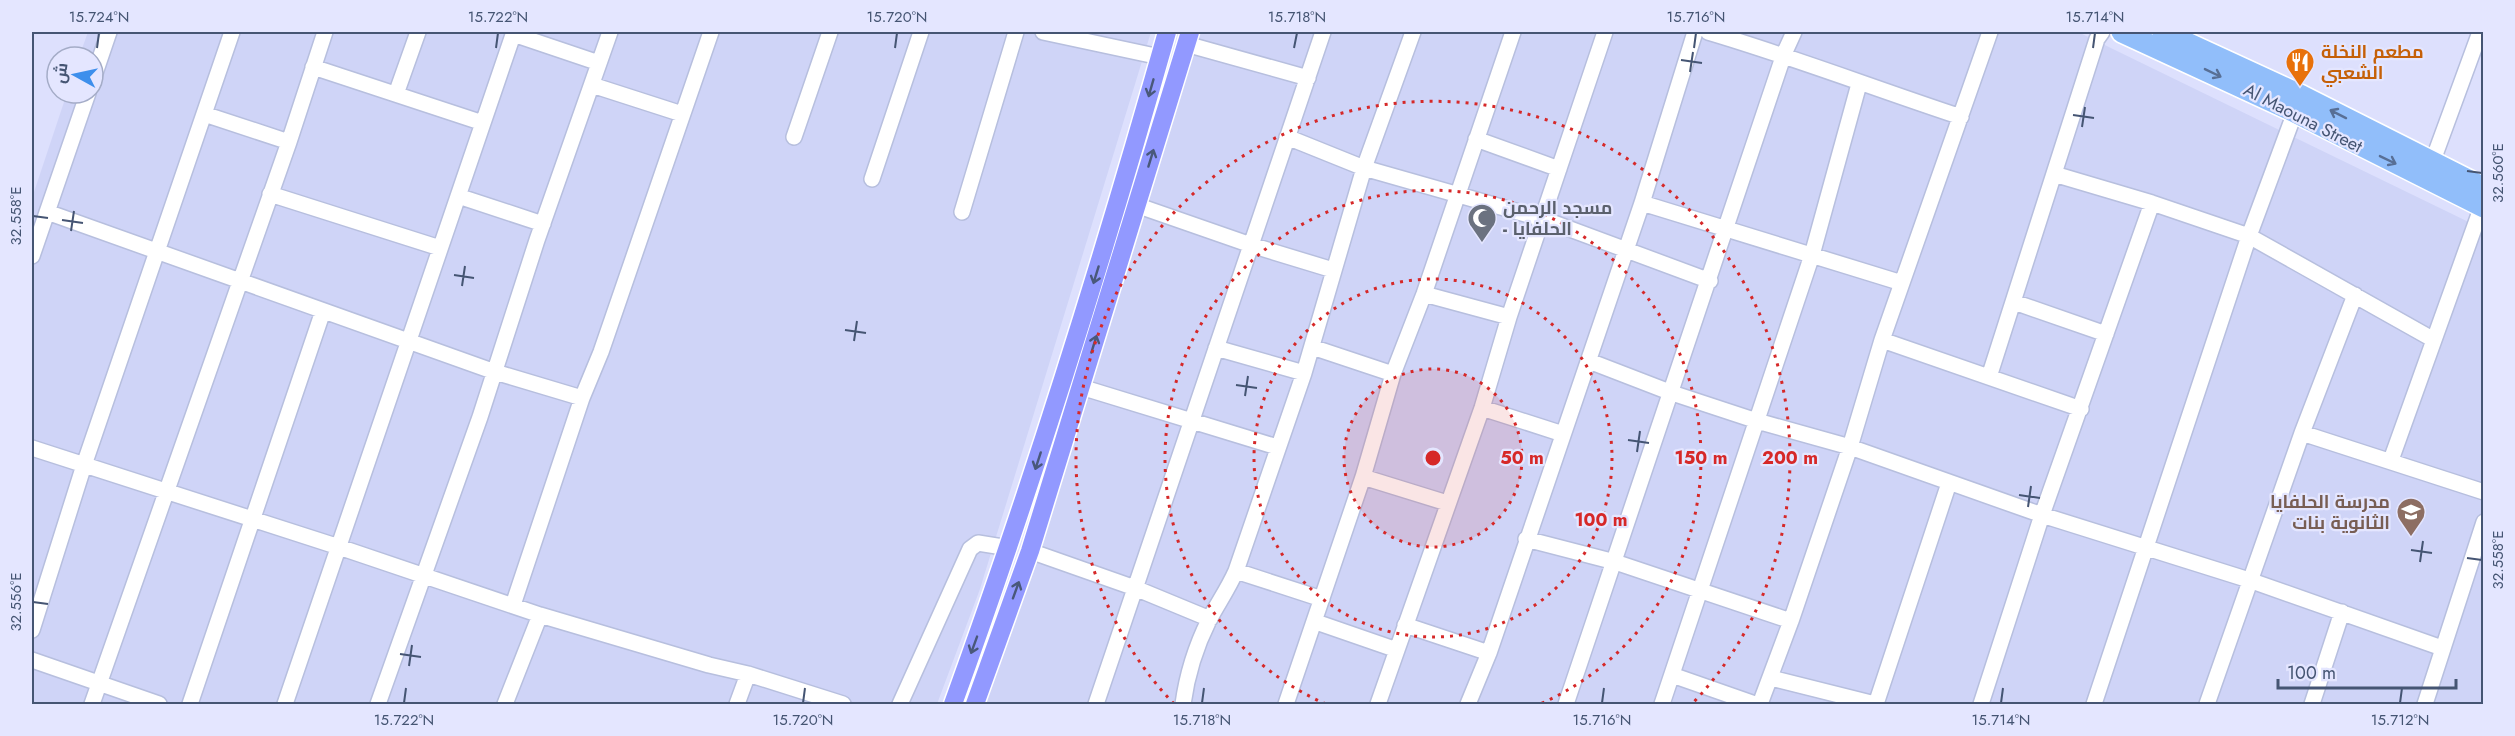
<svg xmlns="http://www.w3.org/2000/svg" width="2515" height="736" font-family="Jost,Cairo,sans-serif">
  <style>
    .residential { fill: #cfd4f7 }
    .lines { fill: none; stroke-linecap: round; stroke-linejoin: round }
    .minor-casing { stroke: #b7bfde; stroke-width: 18 }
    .major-casing { stroke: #fff; stroke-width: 21 }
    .highway-casing { stroke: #fff; stroke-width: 24 }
    .minor { stroke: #fff; stroke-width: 15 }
    .major { stroke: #9299ff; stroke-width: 18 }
    .highway { stroke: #91befa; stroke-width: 21 }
    .oneway { stroke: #586f95 }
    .oneway2 { stroke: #49587a }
    .ticks { fill: none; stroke: #455573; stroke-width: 2 }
    .ring { fill: none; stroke: #d62828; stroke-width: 3; stroke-dasharray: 3 6 }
    .labels { text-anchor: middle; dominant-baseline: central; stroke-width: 4.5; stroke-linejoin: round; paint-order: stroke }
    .food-label { font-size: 18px; font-weight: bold; fill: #c56008; stroke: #e4e6ff; text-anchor: start }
    .street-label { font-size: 18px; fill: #455573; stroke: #e4e6ff }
    .worship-label { font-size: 18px; font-weight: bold; fill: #5b616d; stroke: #e4e6ff; text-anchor: start }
    .education-label { font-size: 18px; font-weight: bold; fill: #785e54; stroke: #e4e6ff; text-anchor: end }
    .centre { fill: #d62828; stroke: #e4e6ff; stroke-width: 3 }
    .ring-label { font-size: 18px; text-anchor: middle; font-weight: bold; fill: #d62828; stroke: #e4e6ff; stroke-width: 4.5; stroke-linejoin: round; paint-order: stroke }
    .neatline { fill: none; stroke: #455573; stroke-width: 2 }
    .ticks-label { font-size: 15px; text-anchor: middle; fill: #455573 }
  </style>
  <rect width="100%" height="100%" fill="#dde0fd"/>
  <!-- residential -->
  <path class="residential" d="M88 32H1151L980 589 937 704H32V198L67 93H93V57H79Z
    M1194 32H2078L2483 229V704H973Z"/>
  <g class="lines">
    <!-- minor casing -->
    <g class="minor-casing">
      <path id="minor" d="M1043 32 1160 57
        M1708 32C1793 57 1876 89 1961 117
        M513 34 599 63
        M1186 44 1308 78
        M313 67 483 123
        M93 79 109 32
        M592 85 682 114
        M396 94 418 32
        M204 114 289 142
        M794 137 830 32
        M1287 137 1364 168 1543 219 1710 281
        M1476 139 1559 169
        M2432 163 2480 32
        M2054 174 2152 203 2249 236 2434 340
        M872 179 921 32
        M270 194 440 248
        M458 196 543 224
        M1642 203 1902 283
        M1136 205 1251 245 1333 270
        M47 212 495 372 582 398
        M962 212 1016 32
        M32 256 88 93
        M1424 294 1509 317
        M2014 302 2106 334
        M1882 340 2081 409
        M1312 347 1393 374
        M1216 348 1304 373
        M1589 361 1672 393 1757 421 1850 447 2042 515 2249 580 2442 648
        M1989 377 2097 39 2102 32
        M1081 387 1277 447
        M1482 408 1563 434
        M2302 433 2484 492
        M32 448 339 547 540 615 709 665 748 674 843 704
        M2391 460 2482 206
        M1363 477 1447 503
        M1526 539 1615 562 1791 621
        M1030 551 1135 588 1210 619
        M1236 571 1322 599
        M513 605 582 398 601 352 711 32
        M1316 622 1397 650
        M1405 625 1489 653
        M32 630 84 465 232 32
        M32 660 159 704
        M1672 675 1755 704
        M1771 678 1875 704
        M92 704 289 142 325 32
        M190 704 323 311
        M285 704 514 32
        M378 704 480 417 537 240 610 32
        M505 704 540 615
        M737 704 748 674
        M900 704 970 549 978 543 1009 548
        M1096 704 1323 32
        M1183 704C1187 675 1196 646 1209 620 1218 603 1228 589 1236 571L1304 373 1364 168 1413 32
        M1286 704 1363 477 1393 374 1424 294 1513 32
        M1378 704 1482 408 1509 317 1605 32
        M1468 704 1489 653 1642 203 1695 32
        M1566 704 1784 54 1794 32
        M1662 704 1812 255 1859 84
        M1760 704 1791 621 1850 447 1882 340 1990 32
        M1876 704 1949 483
        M1981 704 2042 515 2152 203
        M2094 704 2249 236 2295 112
        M2207 704 2302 433 2355 295
        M2312 704 2342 612
        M2425 704 2484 522"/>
    </g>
    <!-- major casing -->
    <g class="major-casing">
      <path id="major" d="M953 704C1033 483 1103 258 1167 32
        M975 704 1030 551 1190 32"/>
    </g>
    <!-- highway casing -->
    <g class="highway-casing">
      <path id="highway" d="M2122 32 2295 112 2484 207
        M2163 32 2302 96 2484 188"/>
    </g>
    <!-- minor -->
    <use href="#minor" class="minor"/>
    <!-- major -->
    <use href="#major" class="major"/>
    <!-- highway -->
    <use href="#highway" class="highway"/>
  </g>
  <!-- one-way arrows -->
  <defs><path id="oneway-shaft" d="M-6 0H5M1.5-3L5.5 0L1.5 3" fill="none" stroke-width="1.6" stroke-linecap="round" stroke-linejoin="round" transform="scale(1.5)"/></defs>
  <g class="oneway">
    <use href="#oneway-shaft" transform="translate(2213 73) rotate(26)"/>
    <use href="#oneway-shaft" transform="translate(2338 114) rotate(-153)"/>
    <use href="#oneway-shaft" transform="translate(2388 160) rotate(26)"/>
  </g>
  <g class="oneway2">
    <use href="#oneway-shaft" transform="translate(1151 88) rotate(106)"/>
    <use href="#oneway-shaft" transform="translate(1151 158) rotate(-73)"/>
    <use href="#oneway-shaft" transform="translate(1096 275) rotate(107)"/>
    <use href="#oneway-shaft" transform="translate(1094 344) rotate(-73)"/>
    <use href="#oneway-shaft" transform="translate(1038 461) rotate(108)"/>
    <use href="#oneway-shaft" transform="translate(1016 590) rotate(-70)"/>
    <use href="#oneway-shaft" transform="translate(974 645) rotate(110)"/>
  </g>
  <!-- ticks -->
  <path class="ticks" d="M97 48 99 33M496 48 498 33M895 48 897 33M1294 48 1297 33M1694 48 1696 33M2093 48 2095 33M1681 60 1702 63M1690 72 1693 52M2073 115 2094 118M2082 127 2085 107M2467 171 2482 173M33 216 48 218M62 220 83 223M71 231 74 211M454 275 474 278M462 286 465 266M845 330 866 333M854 341 857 321M1236 385 1257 388M1245 396 1248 376M1628 440 1649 443M1637 452 1640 431M2019 495 2040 498M2028 507 2031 486M2411 550 2432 553M2467 558 2482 560M2420 562 2423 541M33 602 48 604M400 654 421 657M409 666 412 645M404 703 406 688M803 703 805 688M1202 703 1204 688M1602 703 1604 688M2001 703 2003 688M2400 703 2402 688"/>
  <!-- distance rings -->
  <circle cx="1433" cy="458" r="89" fill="#d62828" fill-opacity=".12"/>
  <g class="ring">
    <circle cx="1433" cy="458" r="89"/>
    <circle cx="1433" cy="458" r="179"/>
    <path d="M1326 704A268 268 0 1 1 1540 704"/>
    <path d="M1174 704A357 357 0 1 1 1692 704"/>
  </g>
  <!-- icons -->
  <defs>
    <g id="restaurant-pin" transform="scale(1.5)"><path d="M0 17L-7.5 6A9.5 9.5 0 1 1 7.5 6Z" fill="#e8710a" stroke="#e4e6ff"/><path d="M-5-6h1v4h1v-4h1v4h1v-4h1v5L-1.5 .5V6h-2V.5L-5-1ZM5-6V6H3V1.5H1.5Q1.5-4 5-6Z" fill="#fff"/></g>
    <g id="mosque-pin" transform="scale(1.5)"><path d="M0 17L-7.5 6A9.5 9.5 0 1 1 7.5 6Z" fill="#6b7280" stroke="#e4e6ff"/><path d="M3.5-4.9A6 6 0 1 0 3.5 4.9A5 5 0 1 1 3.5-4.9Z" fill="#fff"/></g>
    <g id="school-pin" transform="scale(1.5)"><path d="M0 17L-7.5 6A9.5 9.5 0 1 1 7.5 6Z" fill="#8d6e63" stroke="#e4e6ff"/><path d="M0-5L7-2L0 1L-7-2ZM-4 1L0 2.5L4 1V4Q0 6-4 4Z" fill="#fff"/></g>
  </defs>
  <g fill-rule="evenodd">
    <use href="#restaurant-pin" x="2300" y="62"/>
    <use href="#mosque-pin" x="1482" y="218"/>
    <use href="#school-pin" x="2411" y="512"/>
  </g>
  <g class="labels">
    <!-- food labels -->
    <g class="food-label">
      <text x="2321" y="52">مطعم النخلة<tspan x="2321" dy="21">الشعبي</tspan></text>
    </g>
    <!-- street labels -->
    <g class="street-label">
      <text transform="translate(2303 118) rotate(27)">Al Maouna Street</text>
    </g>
    <!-- worship labels -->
    <g class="worship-label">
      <text x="1503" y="208">مسجد الرحمن<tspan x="1503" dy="21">- الحلفايا</tspan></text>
    </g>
    <!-- education labels -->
    <g class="education-label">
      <text x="2390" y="502">مدرسة الحلفايا<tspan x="2390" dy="21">الثانوية بنات</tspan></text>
    </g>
  </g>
  <circle cx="1433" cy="458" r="9" class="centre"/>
  <g class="ring-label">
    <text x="1522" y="464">50 m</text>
    <text x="1701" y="464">150 m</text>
    <text x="1790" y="464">200 m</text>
    <text x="1601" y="526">100 m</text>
  </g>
  <!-- border -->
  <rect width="2515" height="736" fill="none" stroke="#e4e6ff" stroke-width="66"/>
  <!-- north arrow -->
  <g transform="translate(75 75) rotate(278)"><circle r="28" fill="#e4e6ff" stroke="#a4acc7" stroke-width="1.5"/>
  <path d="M0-4.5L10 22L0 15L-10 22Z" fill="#3d8fec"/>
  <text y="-9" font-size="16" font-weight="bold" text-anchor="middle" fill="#455573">ش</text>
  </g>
  <!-- scale -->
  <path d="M2278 679v9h178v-9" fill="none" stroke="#455573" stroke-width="3"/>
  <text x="2287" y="679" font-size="18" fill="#455573" stroke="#e4e6ff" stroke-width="4.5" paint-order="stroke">100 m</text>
  <rect x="33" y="33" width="2449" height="670" class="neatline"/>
  <g class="ticks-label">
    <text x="99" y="22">15.724°N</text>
    <text x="498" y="22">15.722°N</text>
    <text x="897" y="22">15.720°N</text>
    <text x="1297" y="22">15.718°N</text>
    <text x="1696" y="22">15.716°N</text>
    <text x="2095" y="22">15.714°N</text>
    <text transform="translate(2498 173) rotate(-90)" y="5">32.560°E</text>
    <text transform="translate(16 216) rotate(-90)" y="5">32.558°E</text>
    <text transform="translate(2498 560) rotate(-90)" y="5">32.558°E</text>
    <text transform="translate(16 602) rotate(-90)" y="5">32.556°E</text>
    <text x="404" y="725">15.722°N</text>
    <text x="803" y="725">15.720°N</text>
    <text x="1202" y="725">15.718°N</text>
    <text x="1602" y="725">15.716°N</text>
    <text x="2001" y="725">15.714°N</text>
    <text x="2400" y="725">15.712°N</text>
  </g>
</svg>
